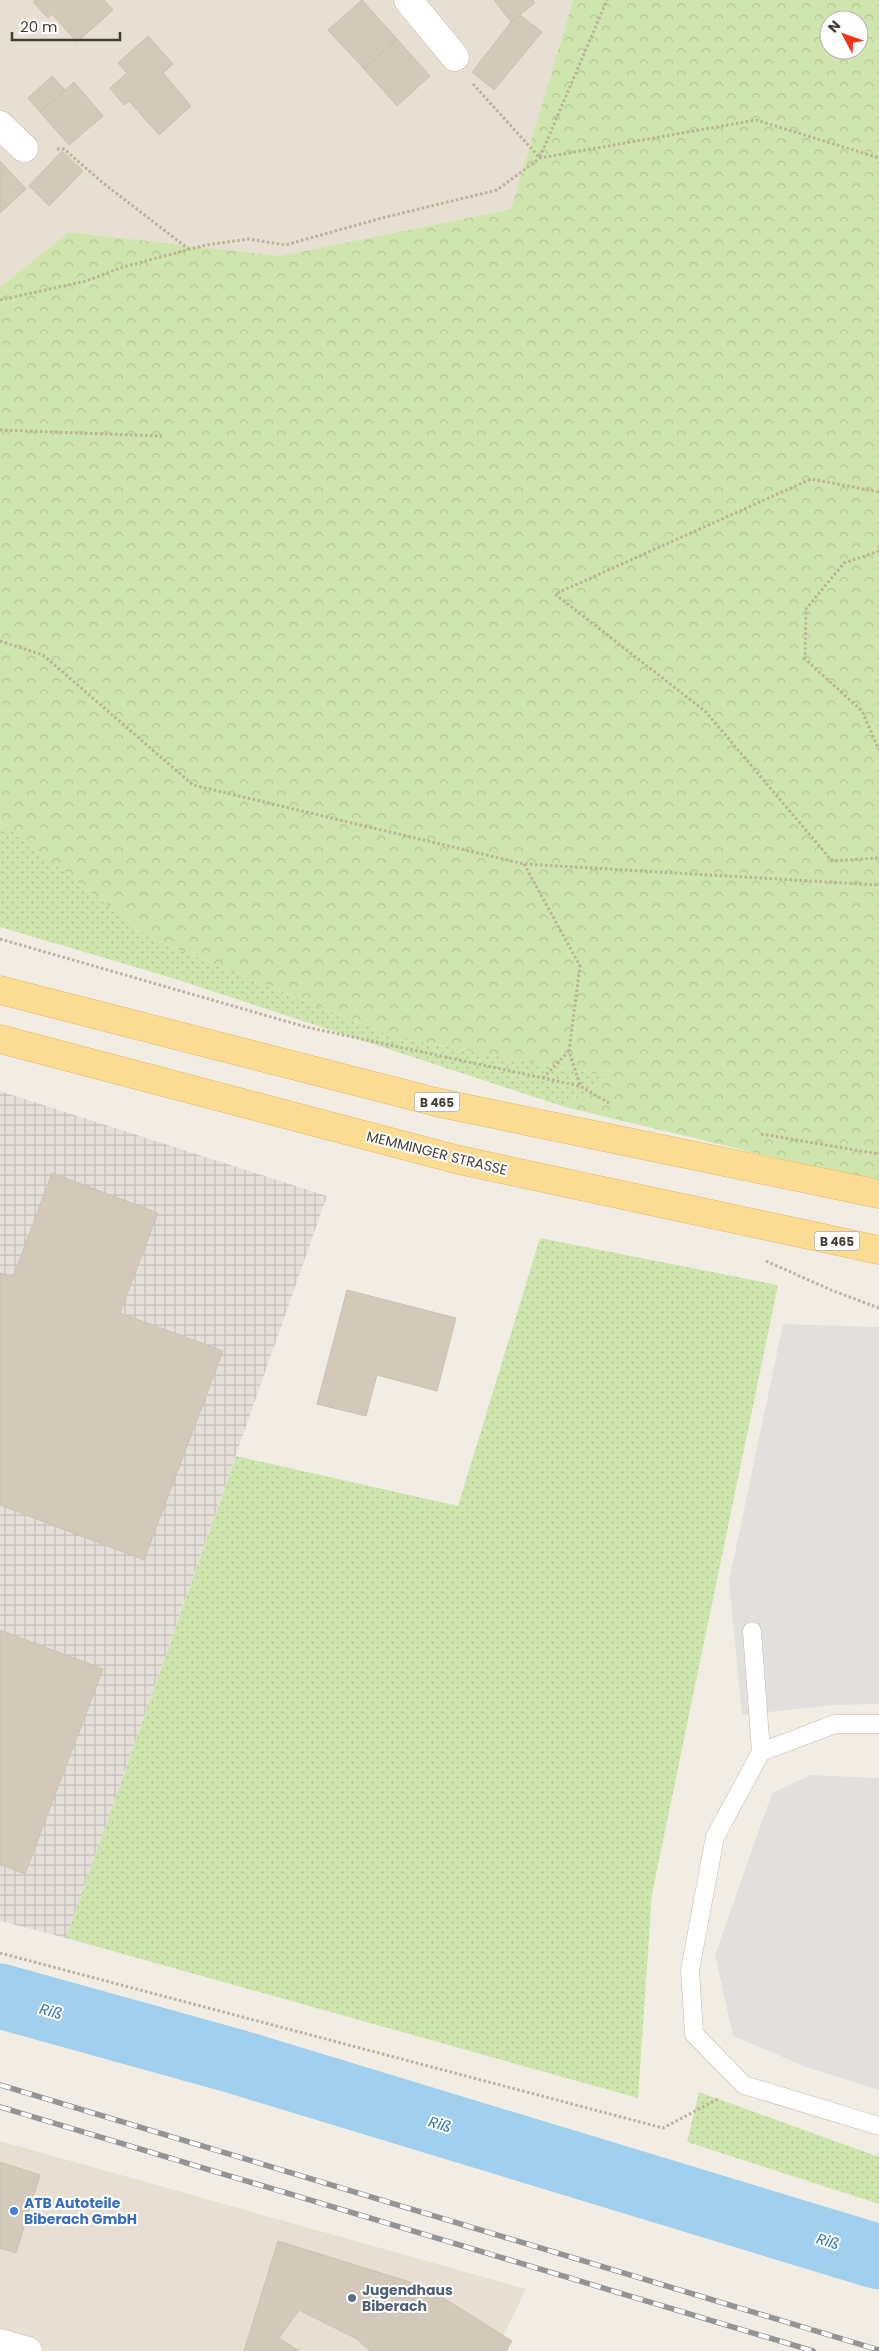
<svg xmlns="http://www.w3.org/2000/svg" width="879" height="2351" font-family="Poppins,sans-serif">
  <style>
    .residential { fill: #e6dfd2 }
    .industrial { fill: url(#industrial-grid) }
    .green { fill: url(#green-dots) }
    .forest { fill: url(#forest-crowns); fill-rule: evenodd }
    .parking { fill: #e2e0dd }
    .lines { fill: none; stroke-linecap: round; stroke-linejoin: round }
    .river { stroke: #a1d0ee; stroke-width: 65 }
    .building { fill: #d3c9ba; stroke: #cec0ad }
    .service-casing { stroke: #c0b8aa; stroke-width: 19 }
    .minor-casing { stroke: #c0b8aa; stroke-width: 29 }
    .primary-casing { stroke: #e1b863; stroke-width: 29 }
    .path { stroke: #beb099; stroke-width: 3; stroke-dasharray: 2.5 2.5; stroke-linecap: butt }
    .service { stroke: #fff; stroke-width: 18 }
    .minor { stroke: #fff; stroke-width: 28 }
    .primary { stroke: #fcdb93; stroke-width: 28 }
    .rail-casing { stroke: #949494; stroke-width: 5.5 }
    .rail { stroke: #fff; stroke-width: 4; stroke-dasharray: 11; stroke-linecap: butt }
    .shop-dot { fill: #3f7fe0; stroke: #fff; stroke-width: 2 }
    .service-dot { fill: #5c6f8a; stroke: #fff; stroke-width: 2 }
    .labels { text-anchor: middle; dominant-baseline: central; stroke-width: 4; stroke-linejoin: round; paint-order: stroke }
    .shield { fill: #fff; stroke: #7c7771; stroke-width: 1 }
    .shield-label { font-size: 12px; font-weight: bold; fill: #443d34 }
    .street-label { font-size: 14px; fill: #443d34; stroke: #fff }
    .shop-label { font-size: 14px; font-weight: bold; fill: #366cbe; stroke: #fff; text-anchor: start }
    .service-label { font-size: 14px; font-weight: bold; fill: #4e5e75; stroke: #fff; text-anchor: start }
    .water-label { font-size: 15px; font-style: italic; fill: #307bad; stroke: #fff }
  </style>
  <defs>
    <pattern id="industrial-grid" width="8" height="8" patternUnits="userSpaceOnUse" patternTransform="scale(1.25)"><rect width="8" height="8" fill="#e4dfd9"/><path d="M0 4h8M4 0v8" fill="none" stroke="#c5c0bb"/></pattern>
    <pattern id="green-dots" width="8" height="8" patternUnits="userSpaceOnUse" patternTransform="scale(1.25)"><rect width="8" height="8" fill="#cee6ad"/><path d="M2 2h.1M6 6h.1" fill="none" stroke="#b2c695" stroke-width="1.8" stroke-linecap="round"/></pattern>
    <pattern id="forest-crowns" width="20" height="18" patternUnits="userSpaceOnUse" patternTransform="scale(1.25)"><rect width="20" height="18" fill="#cee6ad"/><path d="M2 6a3 3 0 1 1 6 0M12 15a3 3 0 1 1 6 0" fill="none" stroke="#b2c695"/></pattern>
  </defs>
  <rect width="100%" height="100%" fill="#f2ede4"/>
  <!-- residential -->
  <path class="residential" d="M0 0H573L511 209 280 256 69 232 0 287Z
    M0 2141 526 2289 496 2351H0Z"/>
  <!-- industrial -->
  <path class="industrial" d="M0 1091 327 1196 66 1938 0 1921Z"/>
  <!-- green -->
  <path class="green" d="M0 822 150 938 394 1037 609 1076 565 1107 172 978 0 927Z
    M540 1238 778 1285 652 1894 638 2098 66 1938 236 1456 458 1506Z
    M699 2092 879 2157V2204L687 2142Z"/>
  <!-- forest -->
  <path class="forest" d="M573 0H879V1180L776 1158 565 1107 609 1076 394 1037 150 938 0 822V287L69 232 280 256 511 209ZM829 20H859V50H829Z"/>
  <!-- parking -->
  <path class="parking" d="M783 1324 879 1327V1704L835 1705 742 1715 729 1581Z
    M811 1775 879 1778V2090L806 2067 733 2036 715 1955 772 1793Z"/>
  <g class="lines">
    <!-- river -->
    <path class="river" d="M0 1996 234 2061 879 2257"/>
  </g>
  <!-- building -->
  <path class="building" d="M36 0H104L113 10 77 42 52 14 48 18 33 2Z
    M362 0 397 39 364 69 328 30Z
    M494 0H533L535 3 511 22Z
    M520 15 542 32 494 90 472 72 511 22Z
    M148 36 173 64 163 73 191 106 159 135 129 101 124 105 110 88 127 73 118 63Z
    M397 39 430 76 397 106 364 69Z
    M52 76 65 90 40 112 28 98Z
    M74 82 103 116 69 145 40 112Z
    M62 151 83 171 49 206 29 186Z
    M0 161 26 189 0 213Z
    M52 1173 158 1213 120 1313 223 1351 144 1560 0 1505V1273L13 1277Z
    M347 1290 456 1318 437 1391 377 1375 366 1416 317 1404Z
    M0 1630 103 1669 25 1874 0 1864Z
    M0 2162 40 2175 16 2253 0 2248Z
    M278 2241 426 2287 512 2341 506 2351H370L357 2339 299 2310 279 2338 299 2351H244Z"/>
  <g class="lines">
    <!-- service casing -->
    <g class="service-casing">
      <path id="service" d="M752 1631 761 1752
        M879 1724H835L761 1752 715 1837 690 1970 694 2034 744 2085 879 2126"/>
    </g>
    <!-- minor casing -->
    <g class="minor-casing">
      <path id="minor" d="M408 0 455 57
        M0 125 24 148
        M0 2343 28 2351"/>
    </g>
    <!-- primary casing -->
    <g class="primary-casing">
      <path id="primary" d="M0 990 440 1103 879 1194
        M0 1039 459 1160 879 1250"/>
    </g>
    <!-- path -->
    <path class="path" d="M473 84 540 158
      M57 149H64L103 183 190 250
      M540 157 607 0
      M0 300 86 281 123 267 206 245 249 239 285 245 382 218 497 190 540 158 756 120 879 158
      M0 430 162 436
      M879 492 811 479 555 594 706 712 832 861 879 858
      M879 551 844 563 806 609 805 659 862 711 879 750
      M0 641 43 655 193 785 524 864 879 885
      M524 864 580 966 569 1051 580 1085
      M0 939 306 1027 580 1086 609 1103
      M543 1078 569 1051
      M761 1134 879 1154
      M766 1261 831 1290 879 1308
      M0 1953 663 2128 720 2098"/>
    <!-- service -->
    <use href="#service" class="service"/>
    <!-- minor -->
    <use href="#minor" class="minor"/>
    <!-- primary -->
    <use href="#primary" class="primary"/>
    <!-- rail casing -->
    <g class="rail-casing">
      <path id="rail" d="M0 2085 879 2350
        M0 2107 813 2351"/>
    </g>
    <!-- rail -->
    <use href="#rail" class="rail"/>
  </g>
  <!-- markers -->
  <circle class="shop-dot" cx="14" cy="2211" r="5"/>
  <circle class="service-dot" cx="352" cy="2298" r="5"/>
  <g class="labels">
    <!-- shield labels -->
    <g class="shield">
      <rect x="414.5" y="1092.5" width="45" height="19" rx="4"/>
      <rect x="814.5" y="1231.5" width="45" height="19" rx="4"/>
    </g>
    <g class="shield-label">
      <text x="437" y="1102">B 465</text>
      <text x="837" y="1241">B 465</text>
    </g>
    <!-- street labels -->
    <g class="street-label">
      <text transform="translate(437 1153) rotate(14)">MEMMINGER STRASSE</text>
    </g>
    <!-- shop labels -->
    <g class="shop-label">
      <text x="24" y="2203">ATB Autoteile<tspan x="24" dy="16">Biberach GmbH</tspan></text>
    </g>
    <!-- service labels -->
    <g class="service-label">
      <text x="362" y="2290">Jugendhaus<tspan x="362" dy="16">Biberach</tspan></text>
    </g>
    <!-- water labels -->
    <g class="water-label">
      <text transform="translate(51 2011) rotate(16)">Riß</text>
      <text transform="translate(440 2124) rotate(17)">Riß</text>
      <text transform="translate(828 2241) rotate(17)">Riß</text>
    </g>
  </g>
  <!-- north arrow -->
  <g transform="translate(844 35) rotate(311)"><circle r="24" fill="#ffffff" stroke="#b4b1ae"/>
  <path d="M0-4L9 19L0 12L-9 19Z" fill="#f53318"/>
  <text y="-8" font-size="14" font-weight="bold" text-anchor="middle" fill="#443d34">N</text>
  </g>
  <!-- scale -->
  <path d="M12 32v8h108v-8" fill="none" stroke="#443d34" stroke-width="2.5"/>
  <text x="20" y="32" font-size="15" fill="#443d34" stroke="#ffffff" stroke-width="4" paint-order="stroke">20 m</text>
</svg>
